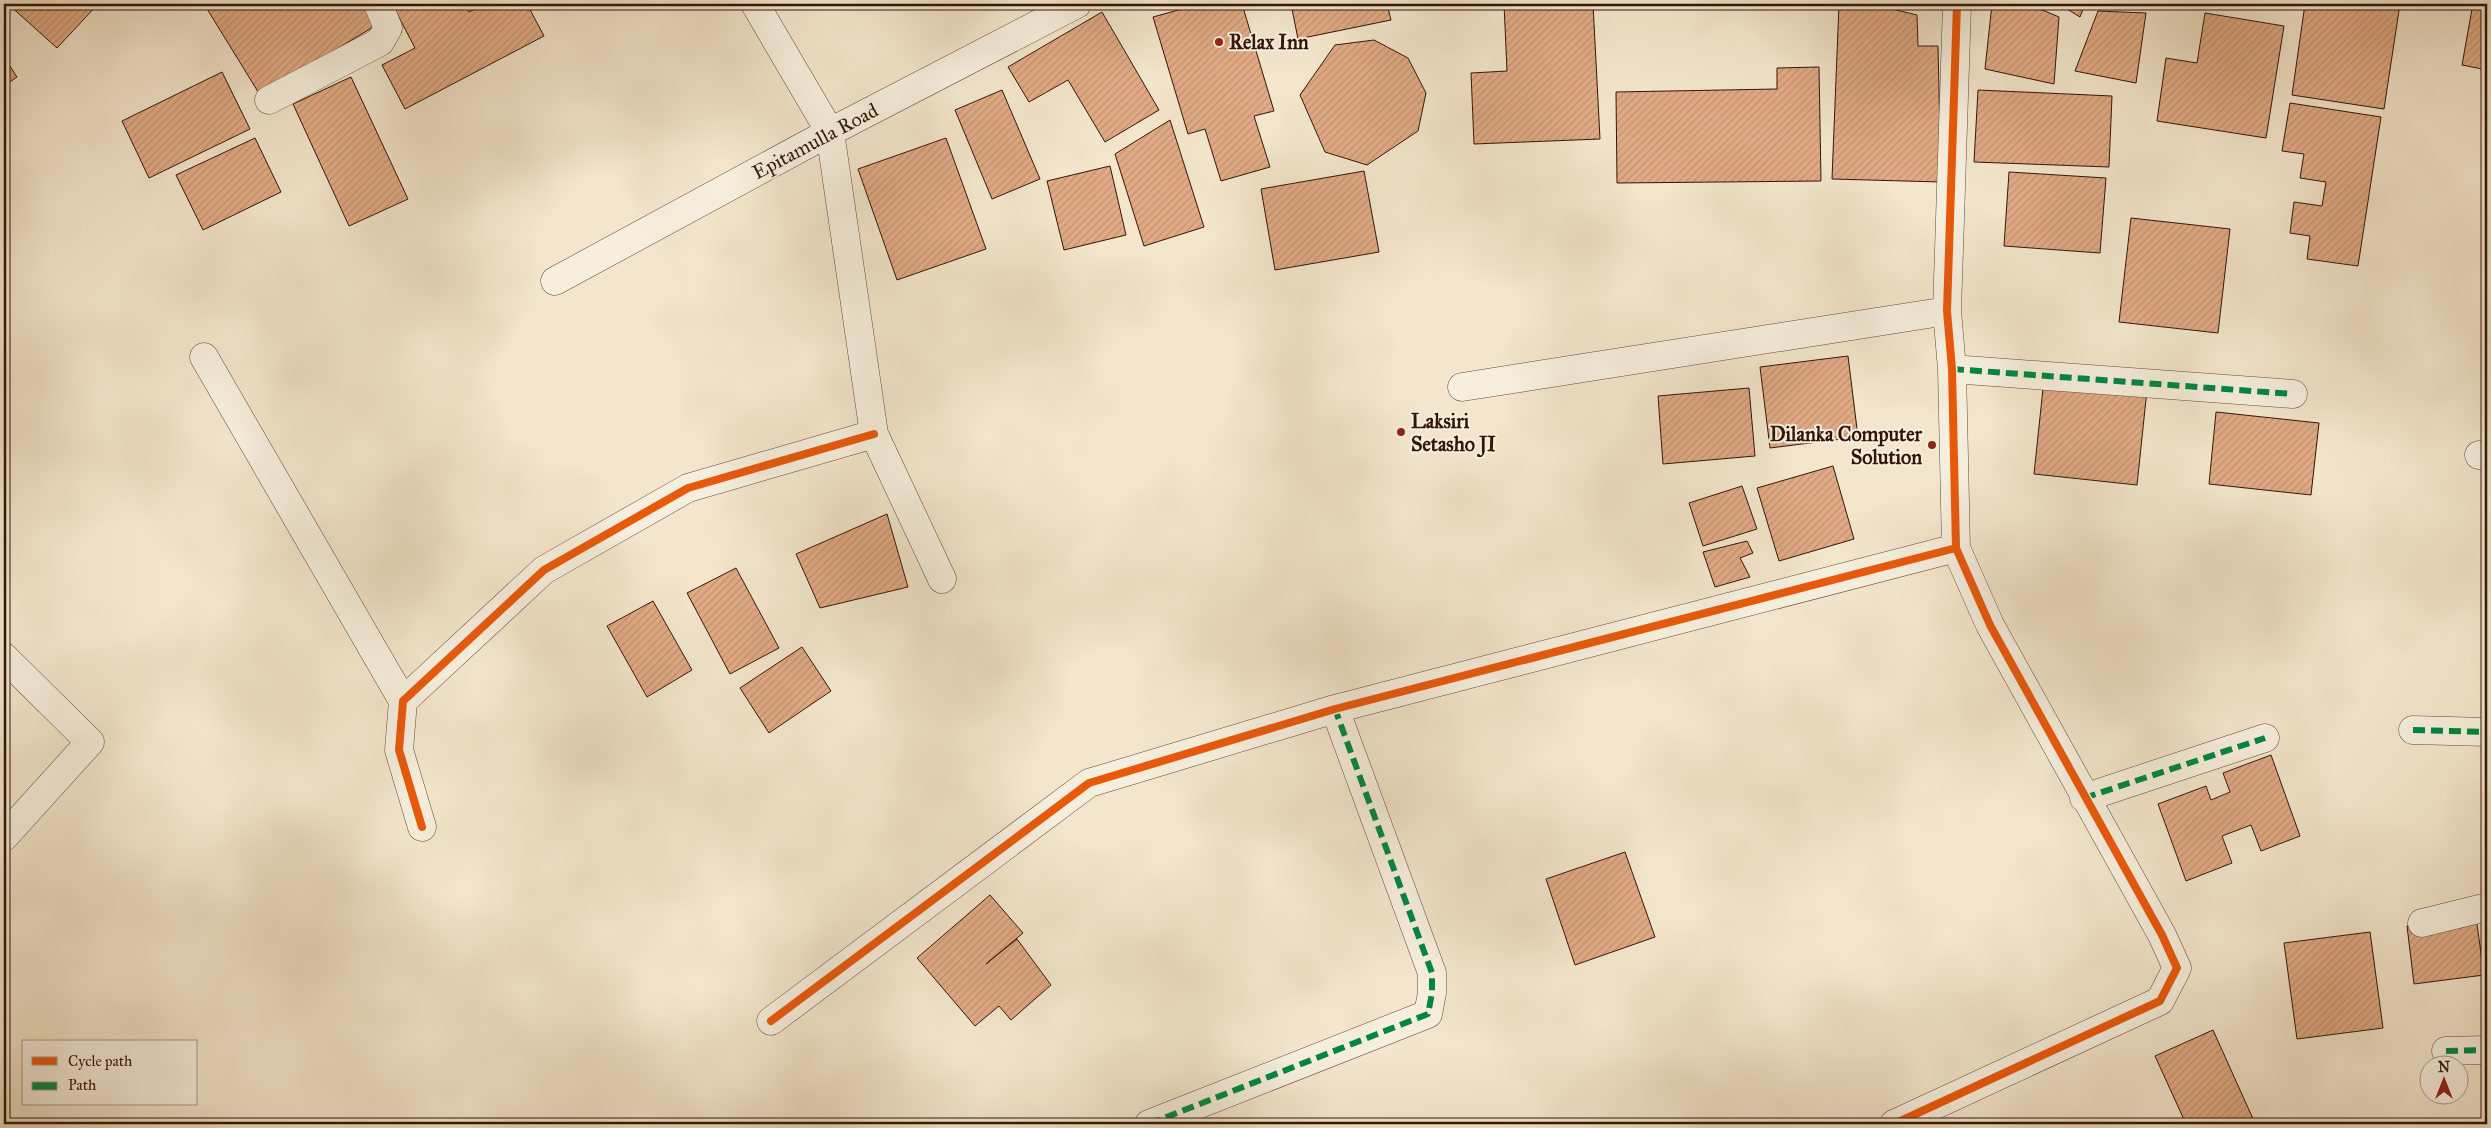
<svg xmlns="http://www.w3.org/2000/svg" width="2491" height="1128" font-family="'IM FELL Great Primer',serif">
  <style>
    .building { fill: url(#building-hatch); stroke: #32150a }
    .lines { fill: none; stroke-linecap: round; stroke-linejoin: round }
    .minor-casing { stroke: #62493a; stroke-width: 29 }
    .minor { stroke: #f7efde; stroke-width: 28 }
    .quiet { stroke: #00873e; stroke-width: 6; stroke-dasharray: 12 6; stroke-linecap: butt }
    .cycleway-casing { stroke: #f7efde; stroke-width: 11 }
    .cycleway { stroke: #e8590c; stroke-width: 8 }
    .poi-dot { fill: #8f2418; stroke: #f7efde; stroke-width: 2 }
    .labels { text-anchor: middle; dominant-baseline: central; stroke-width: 4; stroke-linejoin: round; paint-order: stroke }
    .poi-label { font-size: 20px; font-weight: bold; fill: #32150a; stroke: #f7efde; text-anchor: start }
    .street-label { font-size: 20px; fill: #32150a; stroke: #f7efde }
  </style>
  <defs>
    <pattern id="building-hatch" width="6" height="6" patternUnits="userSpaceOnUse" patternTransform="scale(1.25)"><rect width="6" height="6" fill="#e2ab85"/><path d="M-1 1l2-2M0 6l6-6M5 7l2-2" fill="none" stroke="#c29272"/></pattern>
  </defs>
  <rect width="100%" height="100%" fill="#f3e6cc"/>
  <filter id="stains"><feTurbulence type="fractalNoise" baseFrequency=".004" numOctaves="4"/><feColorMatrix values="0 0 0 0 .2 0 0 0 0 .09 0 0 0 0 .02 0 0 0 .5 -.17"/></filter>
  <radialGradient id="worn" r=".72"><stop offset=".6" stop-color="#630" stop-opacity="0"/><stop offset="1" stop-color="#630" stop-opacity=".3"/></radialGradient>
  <!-- building -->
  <path class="building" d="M8 4H98L57 48Z
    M204 4H368L380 23 260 95Z
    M392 4H465L469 12 485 4H527L544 36 405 109 382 65 415 48Z
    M1200 4H1242L1274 111 1254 116 1270 167 1221 181 1205 129 1188 134 1153 17Z
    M1291 4H1387L1391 20 1298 39Z
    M1504 4H1593L1600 139 1474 144 1471 73 1507 71Z
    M1839 4H1872L1917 15 1918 46H1938L1941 182 1832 179Z
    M1992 4H2028L2059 17 2054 84 1985 69Z
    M2059 4H2085L2080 17Z
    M2143 4H2224V9Z
    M2305 4H2400L2384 109 2292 95Z
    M2448 4H2487V70L2462 65 2472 9Z
    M2098 11 2146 13 2136 83 2075 71Z
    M1102 12 1159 110 1105 142 1068 80 1029 102 1008 67Z
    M2205 13 2284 26 2266 138 2157 121 2166 58 2197 63Z
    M1374 40 1408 58 1426 93 1418 131 1367 165 1325 152 1300 95 1335 45Z
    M4 57 17 77 4 86Z
    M1819 67 1821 181 1617 183 1616 92 1777 89V68Z
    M222 72 250 129 149 178 122 121Z
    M351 77 408 199 349 226 293 104Z
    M1002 90 1040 179 992 199 955 110Z
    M1978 90 2112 96 2109 167 1974 162Z
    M2290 103 2381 117 2358 266 2307 259 2310 236 2290 233 2294 202 2322 206 2326 182 2300 178 2304 154 2282 151Z
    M1170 120 1204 227 1144 246 1115 154Z
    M255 138 281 192 203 230 176 175Z
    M946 138 986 249 897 280 858 169Z
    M1110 166 1126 235 1064 250 1047 181Z
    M1364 171 1379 252 1275 270 1261 189Z
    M2009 172 2106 178 2100 253 2004 246Z
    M2131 218 2230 229 2218 333 2119 322Z
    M1848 356 1858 437 1770 448 1760 367Z
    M2044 379 2147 390 2137 485 2034 474Z
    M1749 388 1755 456 1663 464 1658 396Z
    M2216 412 2319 423 2311 495 2209 484Z
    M1833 466 1854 539 1779 561 1757 488Z
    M1742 486 1757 529 1703 546 1689 503Z
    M887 514 908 587 820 608 796 554Z
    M1747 541 1753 553 1740 558 1750 577 1715 587 1703 552Z
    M736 568 779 648 730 674 687 593Z
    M653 601 692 670 647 697 607 626Z
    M802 647 831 691 769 733 740 688Z
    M2271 755 2300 836 2261 851 2251 825 2222 836 2232 863 2186 881 2158 804 2206 786 2211 800 2230 792 2223 773Z
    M1625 852 1655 937 1575 965 1546 879Z
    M990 895 1023 933 986 964 1017 939 1051 985 1011 1020 999 1006 975 1026 917 958Z
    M2476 917 2484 975 2414 984 2407 926Z
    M2370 932 2383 1028 2297 1039 2284 943Z
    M2213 1030 2254 1121 2248 1124H2186L2155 1056Z"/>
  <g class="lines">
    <!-- minor casing -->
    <g class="minor-casing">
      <path id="minor" d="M755 4 830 132 874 434 942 579
        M269 100 380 42 388 28 378 4
        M555 281 830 132 1077 4
        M204 357 403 701
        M1952 369 2293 394
        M1462 387 1947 311
        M2479 455 2487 457
        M4 657 90 742 4 837
        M2413 730 2487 732
        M2084 798 2265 738
        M422 827 399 750 403 701 544 570 688 488 874 434
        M2422 923 2487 907
        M771 1021 1089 783 1335 709 1956 548
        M2446 1051 2487 1050
        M1149 1124 1428 1014 1432 993V973L1335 709
        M1894 1124 2160 1001 2177 968 2162 935 1990 625 1956 548 1952 369 1947 311 1957 4"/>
    </g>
    <!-- minor -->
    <use href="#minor" class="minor"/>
    <!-- quiet -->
    <path class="quiet" d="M1952 369 2293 394
      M2413 730 2487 732
      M2084 798 2265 738
      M2446 1051 2487 1050
      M1149 1124 1428 1014 1432 993V973L1335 709"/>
    <!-- cycleway casing -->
    <g class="cycleway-casing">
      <path id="cycleway" d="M422 827 399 750 403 701 544 570 688 488 874 434
        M771 1021 1089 783 1335 709 1956 548
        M1894 1124 2160 1001 2177 968 2162 935 1990 625 1956 548 1952 369 1947 311 1957 4"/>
    </g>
    <!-- cycleway -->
    <use href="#cycleway" class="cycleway"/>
  </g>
  <!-- markers -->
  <g class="poi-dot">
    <circle cx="1219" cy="42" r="5"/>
    <circle cx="1401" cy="432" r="5"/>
    <circle cx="1932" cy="445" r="5"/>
  </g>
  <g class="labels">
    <!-- poi labels -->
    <g class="poi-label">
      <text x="1229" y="42">Relax Inn</text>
      <text x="1411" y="421">Laksiri<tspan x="1411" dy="23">Setasho JI</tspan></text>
      <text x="1922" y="434" text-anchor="end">Dilanka Computer<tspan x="1922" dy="23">Solution</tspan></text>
    </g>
    <!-- street labels -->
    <g class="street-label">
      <text transform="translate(815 141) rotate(-28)">Epitamulla Road</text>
    </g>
  </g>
  <!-- margin -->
  <rect width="2491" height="1128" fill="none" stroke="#f3e6cc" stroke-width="20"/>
  <rect x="5" y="5" width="2481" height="1118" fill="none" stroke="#32150a" stroke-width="2.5"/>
  <rect x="10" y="10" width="2471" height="1108" fill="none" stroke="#32150a"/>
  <!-- legend -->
  <rect x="22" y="1040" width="175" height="65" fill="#f7efde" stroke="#a89889"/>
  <rect x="32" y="1057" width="25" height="8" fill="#e8590c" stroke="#a89889"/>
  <text x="68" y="1066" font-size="15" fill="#32150a">Cycle path</text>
  <rect x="32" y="1082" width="25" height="8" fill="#00873e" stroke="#a89889"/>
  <text x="68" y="1090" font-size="15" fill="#32150a">Path</text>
  <!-- north arrow -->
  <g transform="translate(2444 1080)"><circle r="24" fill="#f7efde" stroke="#a89889"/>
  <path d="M0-4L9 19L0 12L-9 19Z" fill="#8f2418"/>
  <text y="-8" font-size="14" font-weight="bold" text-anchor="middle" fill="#32150a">N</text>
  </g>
  <rect width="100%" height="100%" filter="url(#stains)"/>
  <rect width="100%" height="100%" fill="url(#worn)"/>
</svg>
